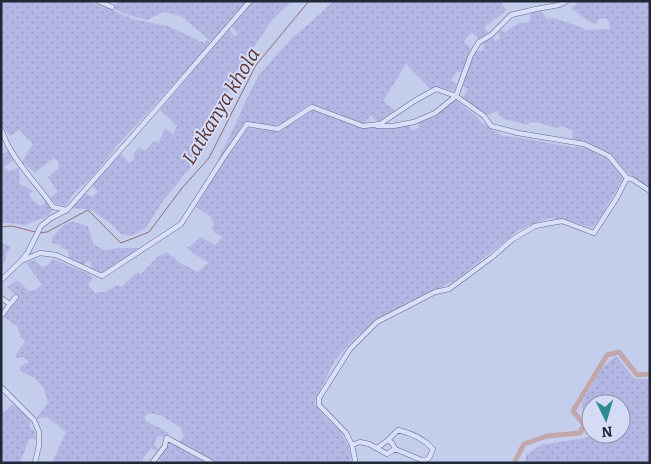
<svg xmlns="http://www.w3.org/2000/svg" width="651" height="464" font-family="Bitter,serif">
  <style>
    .farmland { fill: url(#farmland-dots); fill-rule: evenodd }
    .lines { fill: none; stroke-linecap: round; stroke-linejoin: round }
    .stream { stroke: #8f6e72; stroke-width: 1 }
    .river { stroke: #c1a7ac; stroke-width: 5 }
    .minor-casing { stroke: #5c6c88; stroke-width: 5.5 }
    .minor { stroke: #d9dff8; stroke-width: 4.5 }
    .labels { text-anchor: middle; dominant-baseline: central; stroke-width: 4; stroke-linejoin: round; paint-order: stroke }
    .water-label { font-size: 19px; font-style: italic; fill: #58312f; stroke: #d5dbf5 }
  </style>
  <defs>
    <pattern id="farmland-dots" width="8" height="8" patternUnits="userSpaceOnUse" patternTransform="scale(1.25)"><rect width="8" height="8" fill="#b3b6e3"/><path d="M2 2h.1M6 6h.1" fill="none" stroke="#9a9cc4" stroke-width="1.8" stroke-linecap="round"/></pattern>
  </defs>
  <rect width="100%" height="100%" fill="#c5cded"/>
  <!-- farmland -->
  <path class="farmland" d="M1 1H86L108 8 132 19 168 26 204 43 207 40 211 43 118 145 92 177 76 191 65 206 56 204 50 198 58 192 48 177 59 168 57 160 53 158 35 173 22 162 33 144 19 130 10 136 1 125Z
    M118 1H247L212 42 182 17 173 14 163 12 147 20 128 15 115 9 113 7Z
    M252 1H292L272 20 237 72 216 118 213 132 207 147 163 201 146 228 132 236 121 234 111 224 93 211 87 209 69 208 84 192 92 197 98 192 92 185 121 154 129 163 134 160 133 155 139 147 145 151 154 141 159 142 165 128 173 134 177 126 160 110 229 29 234 36 237 35V32L231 26Z
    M333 1H501L506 10 501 15 484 27 488 33 479 39 472 32 464 41 471 50 461 73 457 71 451 81 457 84 454 91 437 87 431 90 406 64 383 101 395 110 378 122 371 115 364 124 311 104 277 127 245 121 220 161 218 160 237 121 246 100 259 75 291 39 319 15Z
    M580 1H650V190L636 180 621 167 608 153 585 142 572 139 573 131 563 126 556 128 540 123 531 122 527 125 504 119 498 114 497 111 490 114 484 115 462 99 468 89 461 85 475 51H482L484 48 482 42 492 37 496 41 500 38 498 33 501 30 505 33 510 28 519 23 530 22 531 12 541 11 547 19 553 18 575 25 587 30 610 29 608 19 600 18 596 24 588 21 571 8Z
    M456 100 477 117 482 123 494 131 503 136 528 139 565 146 586 148 608 159 622 175 623 179 600 218 593 227H588L568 220 549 218 519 230 488 255 454 281 379 318 354 339 335 360 314 403 324 416 341 432 349 447 351 460 350 463H162L158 459 164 450 167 440 176 444 184 437 181 428 162 416 150 413 144 417 146 421 169 433 165 438 158 436 154 444 158 449V452L151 448 144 457 142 463H52L66 432 47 417 36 419 48 402 43 387 35 378 20 371 21 366 29 362 23 357 16 358 17 353 25 341 20 337 18 327 4 317 18 297 7 287 17 280 29 291 35 290 42 285 26 263 35 260 42 267 48 265 53 259 87 273 93 278 88 285 95 293 105 292 117 285 122 287 129 279 138 272 141 274 157 257 167 252 179 262 198 272 208 263 189 250 187 247 191 246 200 237 215 245 223 237 215 233 212 229 214 224 211 217 196 207 215 175 248 128 280 131 296 119 307 111 313 110 350 122 356 127 387 129 408 125 412 130 419 128 418 123 431 117Z
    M8 151 14 160 4 167 10 171 19 168 20 184 33 191 29 194 32 200 40 206 47 201 52 211 48 216 25 225 1 222V154Z
    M74 222 88 226 93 244 103 250 122 248H139L104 272 97 273 90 269 92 263 88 261 84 265 66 259 69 257 68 250 62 248 60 245 52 243 53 236 62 227 67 223Z
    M1 242 11 247 6 254V260L1 265Z
    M616 356 635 379H650V463H525L526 455 541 445 590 437 591 424 581 407 585 397 602 368ZM591 404H621V434H591Z
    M13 404 25 414 31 422 29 427 34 430 36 439H29L20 463H1V410L4 412Z"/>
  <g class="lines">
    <!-- stream -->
    <path class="stream" d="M1 227 12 226 39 233 47 232 88 210 121 243 149 232 182 188 209 158 256 65 309 1"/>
    <!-- river -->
    <path class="river" d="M514 463 524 444 547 436 580 433 584 425 573 411 607 355 619 352 637 375 650 374"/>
    <!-- minor casing -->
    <g class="minor-casing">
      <path id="minor" d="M98 1 112 7
        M377 126H393L414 122 435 113 456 96 471 55 479 42 491 35 511 15 536 9 559 5 567 1
        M1 130C4 135 5 140 8 145 19 167 39 186 53 207L67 210
        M21 261 40 253 56 255 102 276 181 224 224 157 247 124 278 129 312 107 363 126 380 124 416 100 436 89 456 96 484 116 491 126 518 133 584 144 609 156 627 178 632 179 650 191
        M1 280 21 261 28 252 41 226 51 218 67 210 138 130 250 1
        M1 298 10 304 2 315
        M10 304 16 297
        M1 387 34 420 39 432V445L35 463
        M352 445 360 442 369 444 387 454 395 449 424 461 429 458 433 449C424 439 411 433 398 430L388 440 392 443 395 449
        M377 448 388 440
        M152 463 165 446 166 440 167 438 211 462 210 463
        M354 463 355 460 352 445 346 433 319 405V398L350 349 377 322 435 292 449 289 491 258 513 239 535 226 562 221 594 233 616 199 627 178"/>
    </g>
    <!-- minor -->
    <use href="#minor" class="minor"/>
  </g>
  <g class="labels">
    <!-- water labels -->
    <g class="water-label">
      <text transform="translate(221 106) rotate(-59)">Latkanya khola</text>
    </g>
  </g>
  <!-- border -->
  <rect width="651" height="464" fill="none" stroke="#1f2938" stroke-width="5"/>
  <!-- north arrow -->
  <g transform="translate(606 419) rotate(175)"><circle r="24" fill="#d5dbf5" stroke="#8c94a9"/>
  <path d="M0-4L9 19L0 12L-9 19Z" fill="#2d8b95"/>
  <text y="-8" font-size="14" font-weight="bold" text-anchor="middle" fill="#1f2938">N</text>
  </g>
</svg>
